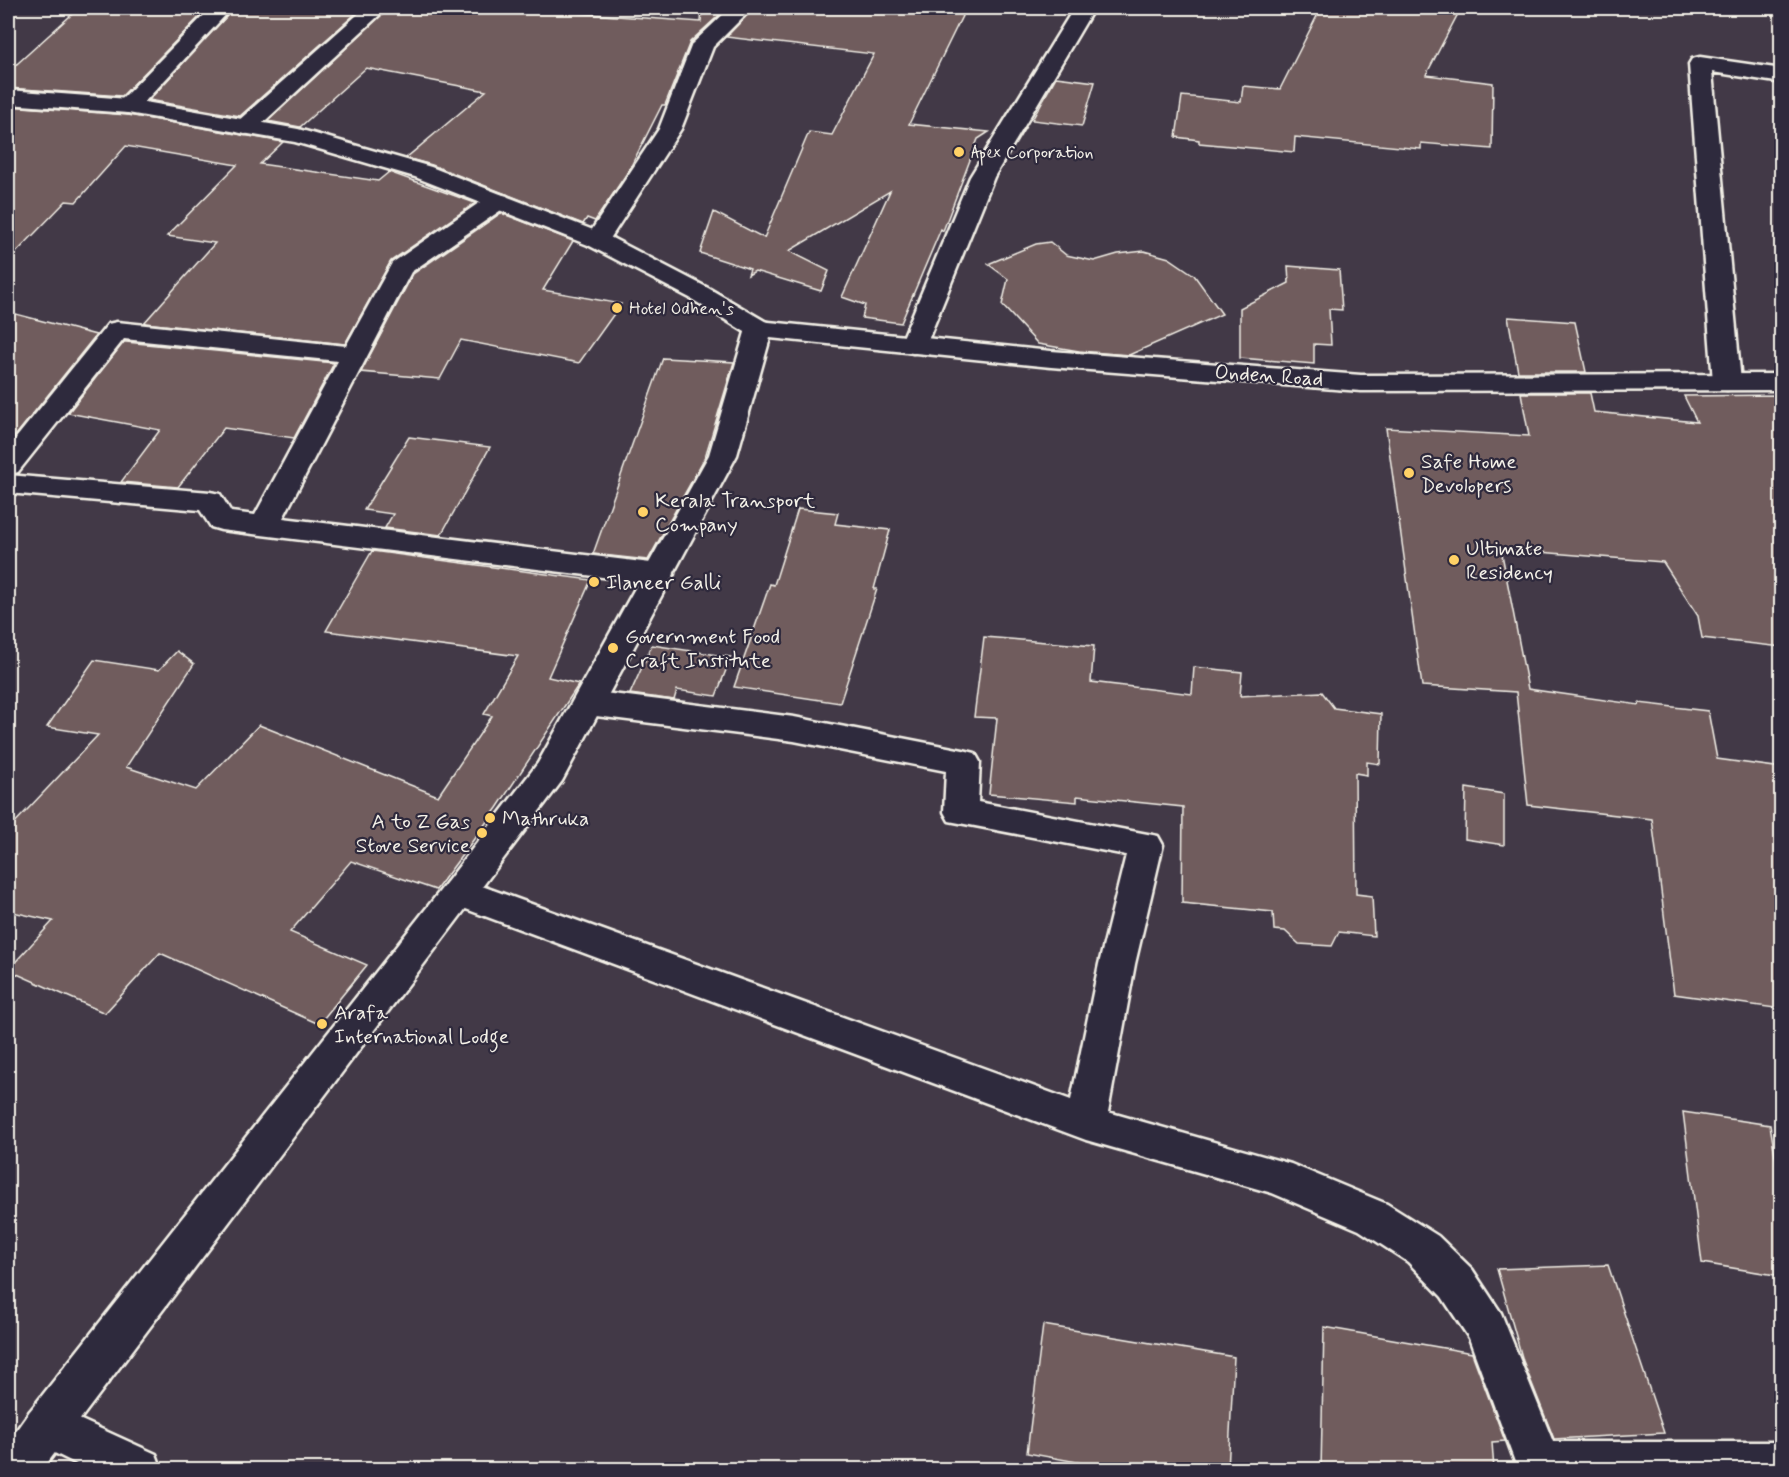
<svg xmlns="http://www.w3.org/2000/svg" width="1789" height="1477" viewBox="0 0 1789 1477" font-family="Mynerve,sans-serif">
  <style>
    .building { fill: #6f5b5d; stroke: #f4f1e8; stroke-width: 1.5 }
    .lines { fill: none; stroke-linecap: round; stroke-linejoin: round }
    .minor-casing { stroke: #f4f1e8; stroke-width: 5 }
    .tertiary-casing { stroke: #f4f1e8; stroke-width: 5 }
    .secondary-casing { stroke: #f4f1e8; stroke-width: 5 }
    .minor { fill: #2f2a3d; fill-rule: evenodd }
    .tertiary { fill: #2f2a3d; fill-rule: evenodd }
    .secondary { fill: #2f2a3d; fill-rule: evenodd }
    .poi-dot { fill: #ffd166; stroke: #2f2a3d; stroke-width: 2 }
    .labels { text-anchor: middle; stroke-width: 4.5; stroke-linejoin: round; paint-order: stroke }
    .far-poi-label { font-size: 18px; fill: #f4f1e8; stroke: #2f2a3d; text-anchor: start }
    .street-label { font-size: 21px; fill: #f4f1e8; stroke: #2f2a3d }
    .poi-label { font-size: 21px; fill: #f4f1e8; stroke: #2f2a3d; text-anchor: start }
  </style>
  <rect width="100%" height="100%" fill="#423947"/>
  <filter id="ink" filterUnits="userSpaceOnUse"><feTurbulence type="fractalNoise" baseFrequency=".0167" numOctaves="2"/><feDisplacementMap in="SourceGraphic" scale="12" xChannelSelector="R" yChannelSelector="G"/><feConvolveMatrix kernelMatrix="1 2 1 2 8 2 1 2 1" color-interpolation-filters="sRGB"/></filter>
  <g filter="url(#ink)">
    <!-- building -->
    <path class="building" d="M 79,8 L 208,8 L 122,96 L 8,88 L 8,72 Z
      M 234,8 L 362,8 L 240,116 L 149,100 Z
      M 389,8 L 549,8 L 547,11 L 701,22 L 702,8 L 727,8 L 690,42 L 665,105 L 662,105 L 629,170 L 595,221 L 587,218 L 583,224 L 432,165 L 406,158 L 486,91 L 366,68 L 300,127 L 268,121 Z
      M 754,8 L 966,8 L 909,124 L 989,132 L 978,139 L 943,231 L 941,229 L 901,323 L 862,318 L 865,305 L 842,297 L 890,191 L 789,251 L 829,271 L 821,291 L 755,271 L 748,275 L 750,269 L 700,253 L 714,212 L 764,238 L 809,132 L 832,135 L 874,54 L 726,37 Z
      M 1321,8 L 1461,8 L 1426,75 L 1493,83 L 1492,149 L 1421,143 L 1421,149 L 1295,137 L 1294,152 L 1199,143 L 1199,140 L 1176,137 L 1182,96 L 1241,102 L 1243,86 L 1280,89 Z
      M 1056,77 L 1095,82 L 1082,126 L 1032,120 Z
      M 8,106 L 128,115 L 283,142 L 260,164 L 378,181 L 389,172 L 475,203 L 391,261 L 345,344 L 144,323 L 215,243 L 167,236 L 237,165 L 126,146 L 76,202 L 66,201 L 8,261 Z
      M 501,213 L 573,241 L 543,290 L 621,304 L 579,363 L 461,340 L 440,379 L 361,372 L 413,274 Z
      M 1050,242 L 1066,255 L 1094,261 L 1118,254 L 1144,251 L 1169,258 L 1194,275 L 1222,314 L 1129,355 L 1079,351 L 1038,344 L 1002,305 L 1008,279 L 988,264 L 1036,244 Z
      M 1288,266 L 1339,270 L 1342,310 L 1329,309 L 1331,345 L 1314,344 L 1314,364 L 1240,358 L 1240,308 L 1289,283 Z
      M 8,312 L 96,335 L 8,445 Z
      M 1508,317 L 1575,322 L 1586,372 L 1518,372 Z
      M 124,342 L 126,342 L 334,363 L 294,438 L 224,428 L 178,487 L 121,482 L 160,430 L 68,413 Z
      M 663,358 L 734,362 L 705,457 L 648,560 L 593,554 Z
      M 1521,393 L 1590,393 L 1594,412 L 1697,422 L 1684,396 L 1782,395 L 1782,647 L 1702,638 L 1698,616 L 1663,562 L 1501,549 L 1528,689 L 1639,705 L 1639,703 L 1708,711 L 1717,759 L 1782,768 L 1782,1009 L 1674,994 L 1652,819 L 1528,805 L 1516,692 L 1422,686 L 1386,428 L 1529,436 Z
      M 409,437 L 490,447 L 441,535 L 385,528 L 393,514 L 364,510 Z
      M 798,509 L 838,513 L 835,524 L 890,530 L 874,589 L 877,589 L 840,703 L 734,687 L 770,584 L 774,585 Z
      M 372,551 L 591,580 L 548,677 L 579,684 L 497,808 L 436,890 L 351,861 L 290,932 L 367,965 L 319,1024 L 160,953 L 105,1013 L 8,970 L 53,921 L 8,911 L 8,830 L 98,735 L 47,727 L 94,660 L 159,670 L 177,651 L 194,664 L 126,767 L 196,790 L 259,725 L 438,796 L 492,716 L 484,714 L 518,656 L 326,631 Z
      M 984,637 L 1094,646 L 1091,682 L 1192,694 L 1194,667 L 1242,672 L 1240,696 L 1322,692 L 1334,708 L 1381,714 L 1380,764 L 1367,762 L 1367,775 L 1355,773 L 1356,894 L 1372,896 L 1374,936 L 1339,932 L 1332,946 L 1299,944 L 1285,931 L 1274,930 L 1273,912 L 1182,903 L 1183,807 L 1077,796 L 1077,802 L 989,794 L 997,718 L 974,717 Z
      M 652,645 L 731,657 L 716,696 L 677,690 L 674,700 L 630,694 Z
      M 1466,788 L 1504,794 L 1504,845 L 1465,839 Z
      M 1683,1112 L 1770,1125 L 1782,1196 L 1782,1276 L 1702,1263 Z
      M 1608,1265 L 1664,1433 L 1554,1439 L 1523,1361 L 1497,1269 Z
      M 1043,1325 L 1234,1357 L 1228,1470 L 1121,1470 L 1027,1453 Z
      M 1324,1327 L 1472,1353 L 1505,1441 L 1492,1442 L 1494,1470 L 1321,1470 Z"/>
    <g class="lines">
      <!-- minor casing -->
      <g class="minor-casing">
        <path id="minor" d="M 211,8 L 232,8 L 136,111 L 128,113 L 120,111 L 117,106 L 120,101 Z
          M 365,8 L 387,8 L 253,132 L 245,134 L 237,132 L 234,127 L 237,122 Z
          M 730,8 L 752,8 L 713,47 L 681,129 L 606,245 L 597,247 L 588,245 L 585,240 L 659,129 L 692,44 Z
          M 1074,8 L 1094,8 L 994,177 L 926,345 L 922,351 L 913,353 L 904,351 L 900,345 L 970,177 Z
          M 1700,57 L 1782,69 L 1782,83 L 1712,72 L 1741,382 L 1737,388 L 1727,390 L 1717,388 L 1713,382 L 1689,64 L 1692,59 Z
          M 498,194 L 507,196 L 510,201 L 507,206 L 411,272 L 283,518 L 659,564 L 670,567 L 674,574 L 670,581 L 659,584 L 221,530 L 211,527 L 200,510 L 8,493 L 8,448 L 108,324 L 117,322 L 346,346 L 392,263 L 489,196 ZM 124,339 L 338,361 L 255,515 L 231,512 L 220,494 L 210,492 L 8,475 L 18,472 Z
          M 588,691 L 794,717 L 963,750 L 975,753 L 980,762 L 978,802 L 1158,836 L 1163,845 L 1135,964 L 1108,1112 L 1291,1164 L 1387,1204 L 1438,1236 L 1472,1269 L 1501,1313 L 1553,1442 L 1782,1442 L 1782,1470 L 1518,1470 L 1469,1338 L 1442,1297 L 1408,1262 L 1359,1230 L 1272,1193 L 1086,1140 L 447,902 L 442,892 L 447,882 L 460,878 L 1071,1100 L 1099,964 L 1126,855 L 949,821 L 944,812 L 946,771 L 794,741 L 588,715 L 577,711 L 572,703 L 577,695 Z
          M 46,1404 L 156,1454 L 162,1470 L 89,1470 L 30,1441 L 24,1426 L 30,1411 Z"/>
      </g>
      <!-- tertiary casing -->
      <g class="tertiary-casing">
        <path id="tertiary" d="M 759,321 L 1051,351 L 1361,375 L 1782,374 L 1782,390 L 1361,391 L 1051,367 L 770,338 L 737,455 L 562,781 L 42,1470 L 8,1470 L 8,1442 L 30,1411 L 447,882 L 538,763 L 709,455 L 746,329 L 750,323 Z"/>
      </g>
      <!-- secondary casing -->
      <g class="secondary-casing">
        <path id="secondary" d="M 8,90 L 128,99 L 298,129 L 431,167 L 606,235 L 708,288 L 768,323 L 772,329 L 768,335 L 759,337 L 750,335 L 690,298 L 588,245 L 415,177 L 295,142 L 128,113 L 8,104 Z"/>
      </g>
      <!-- minor -->
      <use href="#minor" class="minor"/>
      <!-- tertiary -->
      <use href="#tertiary" class="tertiary"/>
      <!-- secondary -->
      <use href="#secondary" class="secondary"/>
    </g>
  </g>
  <!-- markers -->
  <g class="poi-dot">
    <circle cx="959" cy="152" r="6"/>
    <circle cx="617" cy="308" r="6"/>
    <circle cx="1409" cy="473" r="6"/>
    <circle cx="643" cy="512" r="6"/>
    <circle cx="1454" cy="560" r="6"/>
    <circle cx="594" cy="582" r="6"/>
    <circle cx="613" cy="648" r="6"/>
    <circle cx="490" cy="818" r="6"/>
    <circle cx="482" cy="833" r="6"/>
    <circle cx="322" cy="1024" r="6"/>
  </g>
  <g class="labels">
    <!-- far-poi labels -->
    <g class="far-poi-label">
      <text x="971" y="158">Apex Corporation</text>
      <text x="629" y="314">Hotel Odhen's</text>
    </g>
    <!-- street labels -->
    <g class="street-label">
      <text transform="translate(1269 375) rotate(4)" y="7">Onden Road</text>
    </g>
    <!-- poi labels -->
    <g class="poi-label">
      <text x="1421" y="468">Safe Home<tspan x="1421" dy="24">Devolopers</tspan></text>
      <text x="655" y="507">Kerala Transport<tspan x="655" dy="24">Company</tspan></text>
      <text x="1466" y="555">Ultimate<tspan x="1466" dy="24">Residency</tspan></text>
      <text x="606" y="589">Ilaneer Galli</text>
      <text x="625" y="643">Government Food<tspan x="625" dy="24">Craft Institute</tspan></text>
      <text x="502" y="825">Mathruka</text>
      <text x="470" y="828" text-anchor="end">A to Z Gas<tspan x="470" dy="24">Stove Service</tspan></text>
      <text x="334" y="1019">Arafa<tspan x="334" dy="24">International Lodge</tspan></text>
    </g>
  </g>
  <!-- margin -->
  <rect width="1789" height="1477" fill="none" stroke="#2f2a3d" stroke-width="30"/>
  <rect x="15" y="15" width="1759" height="1447" fill="none" stroke="#f4f1e8" stroke-width="2" filter="url(#ink)"/>
</svg>
